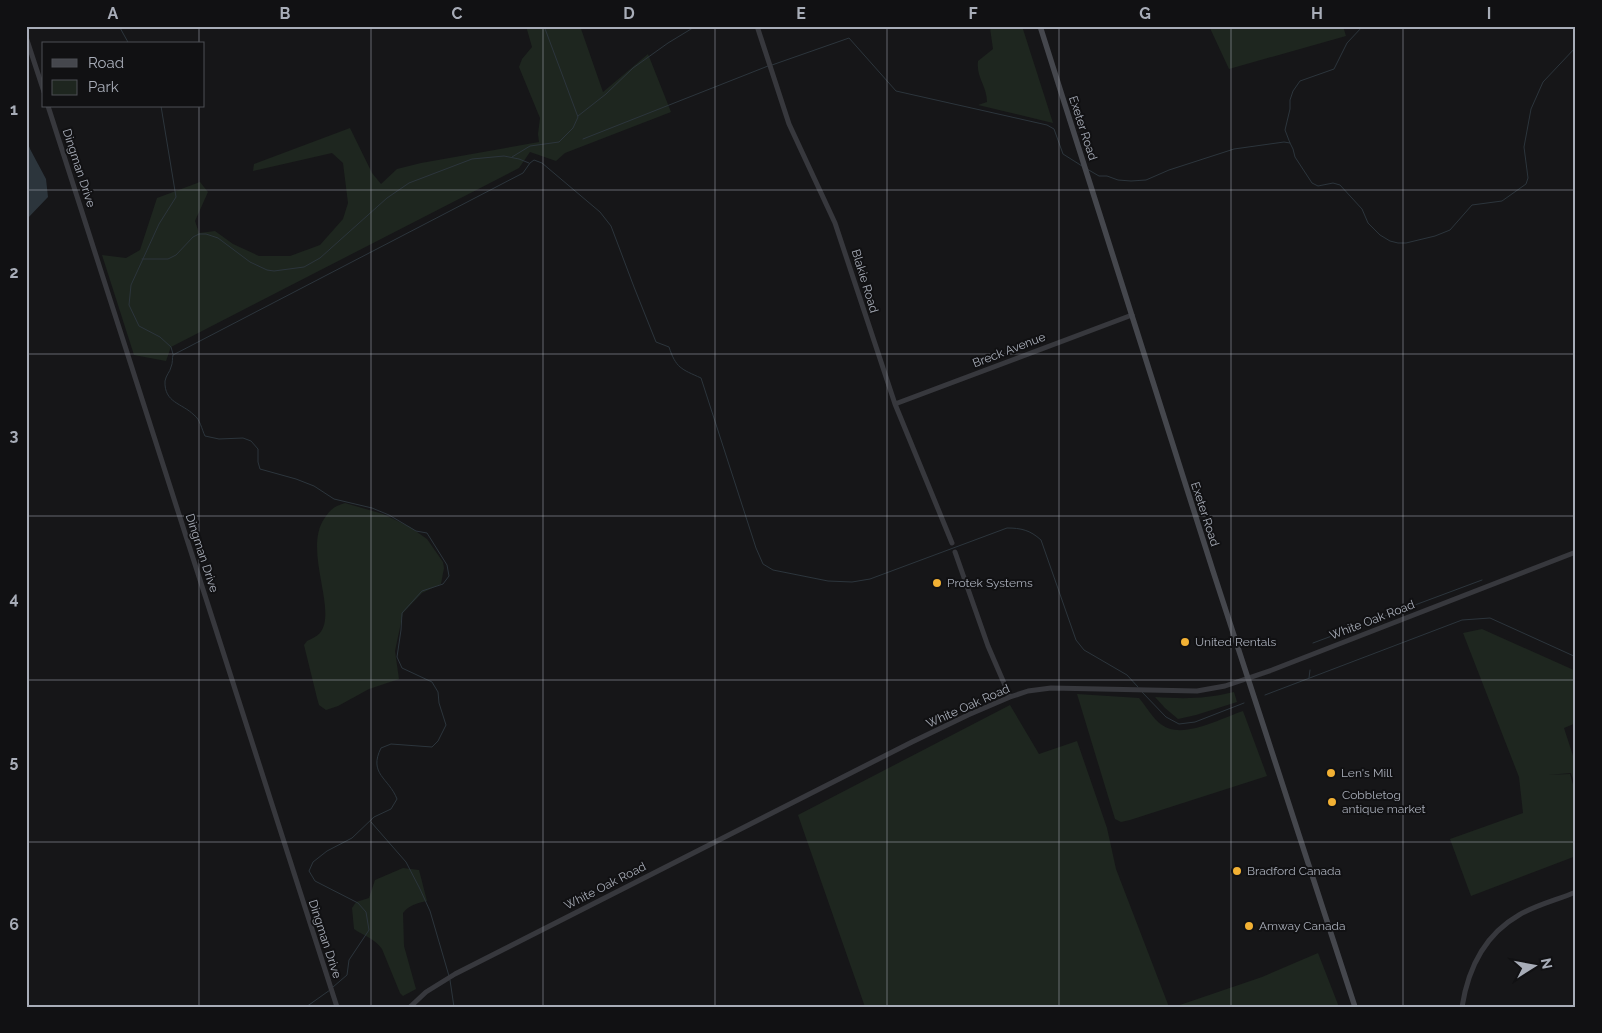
<svg xmlns="http://www.w3.org/2000/svg" width="1602" height="1033" viewBox="0 0 1602 1033" font-family="Raleway,sans-serif">
  <style>
    .green { fill: #1e261f }
    .water { fill: #2c353c }
    .lines { fill: none; stroke-linecap: round; stroke-linejoin: round }
    .stream { stroke: #2c353c; stroke-width: 1 }
    .tertiary { stroke: #37383d; stroke-width: 5 }
    .secondary { stroke: #45474d; stroke-width: 5.5 }
    .grid { fill: none; stroke: #a8adb8; stroke-width: 1; stroke-opacity: 0.55 }
    .poi-dot { fill: #f2b134; stroke: #111113; stroke-width: 2 }
    .labels { text-anchor: middle; stroke-width: 4; stroke-linejoin: round; paint-order: stroke }
    .street-label { font-size: 12px; fill: #a8adb8; stroke: #111113 }
    .poi-label { font-size: 12px; fill: #a8adb8; stroke: #111113; text-anchor: start }
    .neatline { fill: none; stroke: #a8adb8; stroke-width: 2 }
    .grid-label { font-size: 16px; text-anchor: middle; font-weight: bold; fill: #a8adb8 }
  </style>
  <rect width="100%" height="100%" fill="#161618"/>
  <!-- green -->
  <path class="green" d="M 526,26 L 580,26 L 603,92 L 648,54 L 671,112 L 565,153 L 556,161 L 530,152 L 519,168 L 171,347 L 166,361 L 134,355 L 102,255 L 126,258 L 140,250 L 157,198 L 200,182 L 208,192 L 195,221 L 199,233 L 215,231 L 233,244 L 259,256 L 290,256 L 320,245 L 343,219 L 348,203 L 343,163 L 332,153 L 253,171 L 254,164 L 350,128 L 372,173 L 381,184 L 397,169 L 421,163 L 539,142 L 538,134 L 540,118 L 519,67 L 522,59 L 532,47 Z
    M 992,26 L 1022,26 L 1053,123 L 978,105 L 987,102 C 987,86 976,78 978,61 L 993,49 L 990,28 Z
    M 1209,26 L 1343,26 L 1346,36 L 1229,69 Z
    M 345,503 L 383,514 L 410,527 L 427,539 L 443,562 L 444,568 L 441,584 L 422,593 L 403,613 L 395,651 L 399,679 L 369,689 L 338,706 L 326,710 L 319,705 L 317,698 L 304,645 L 307,641 C 311,639 316,637 320,633 C 338,611 303,551 324,519 C 330,510 334,506 345,503 Z
    M 1482,629 L 1576,671 L 1576,723 L 1564,728 L 1576,765 L 1576,789 L 1571,773 L 1548,775 L 1570,774 L 1576,795 L 1576,856 L 1471,896 L 1450,839 L 1523,813 L 1519,777 L 1463,633 Z
    M 1234,692 L 1237,702 L 1196,715 L 1178,719 L 1165,708 L 1155,697 C 1185,699 1204,699 1234,692 Z
    M 1077,694 L 1139,698 C 1146,706 1153,719 1162,725 C 1182,740 1222,718 1243,711 L 1267,776 L 1130,820 L 1121,822 L 1115,819 Z
    M 1010,705 L 1039,754 L 1077,741 L 1107,828 L 1116,869 L 1169,1007 L 865,1007 L 798,815 Z
    M 403,868 L 419,870 L 427,901 C 418,903 409,905 403,913 L 404,946 L 416,989 L 403,996 L 400,993 L 382,949 C 374,938 364,936 354,929 L 352,908 L 356,902 L 369,898 L 375,880 Z
    M 1318,953 L 1339,1007 L 1174,1007 L 1262,977 Z"/>
  <!-- water -->
  <path class="water" d="M 26,138 L 30,149 L 46,179 L 48,197 L 26,220 Z"/>
  <g class="lines">
    <!-- stream -->
    <path class="stream" d="M 119,26 L 129,44
      M 1363,26 L 1347,43 L 1334,69 L 1300,81 L 1293,91 L 1290,100 L 1290,109 L 1285,130 L 1290,143 L 1293,149 L 1295,157 L 1312,183 L 1318,186 L 1333,183 L 1340,185 L 1362,209 L 1368,223 L 1380,235 L 1390,241 L 1398,243 L 1406,243 L 1435,236 L 1450,230 L 1472,205 L 1502,201 L 1526,184 L 1528,178 L 1524,147 L 1531,109 L 1543,82 L 1576,47
      M 772,65 L 849,38 L 896,91 L 1047,125 L 1054,129 L 1063,154 L 1082,166
      M 161,106 L 176,197 L 159,224 L 131,285 L 129,305 L 139,326 L 160,337 L 171,347 L 173,354
      M 578,116 L 606,94 L 633,68 L 668,43 L 696,26
      M 583,139 L 768,66
      M 512,157 L 530,146 L 559,142 L 573,128 L 578,117 L 544,26
      M 1087,169 L 1099,176 L 1107,176 L 1118,180 L 1131,181 L 1146,180 L 1169,170 L 1234,149 L 1284,142 L 1290,143
      M 142,259 L 168,259 L 176,255 L 193,237 L 199,234 L 206,234 L 218,238 L 250,262 L 267,270 L 274,271 L 304,267 L 320,258 L 387,198 L 409,183 L 472,159 L 504,156 L 519,159 L 529,163
      M 1313,643 L 1482,580
      M 1309,678 L 1310,670
      M 1142,692 L 1166,717 L 1179,724 L 1195,722 L 1244,703
      M 1265,695 L 1462,620 L 1490,618 L 1576,657
      M 371,822 L 406,862 L 420,889 L 430,911 L 449,976
      M 450,980 L 454,1007
      M 333,987 L 347,975 L 349,960 L 369,930 L 366,912 L 358,903 L 315,881 L 309,871 L 313,862 L 327,851 L 352,838 L 374,817 L 391,809 L 397,799 C 389,778 368,774 381,748 L 391,744 L 432,747 L 438,741 L 446,725 L 439,703 L 438,692 L 432,682 L 402,668 L 397,657 L 401,630 L 402,613 L 422,591 L 443,584 L 449,576 L 447,565 L 427,533 L 416,531 L 389,515 L 372,508 L 334,499 L 314,486 L 296,479 L 260,469 L 258,462 L 258,449 L 251,441 L 243,438 L 219,439 L 205,436 C 202,430 200,419 194,415 C 182,403 164,403 165,381 C 166,375 170,372 171,367 C 173,363 172,358 173,355 L 523,173 L 530,163 L 534,160 L 542,163 L 600,212 L 611,226 L 634,287 L 656,342 L 669,347 C 676,368 681,369 701,378 L 756,548 L 763,564 L 773,570 L 828,581 L 852,582 L 870,579 L 1007,528 C 1021,528 1030,530 1041,540 L 1076,640 L 1084,650 L 1127,675 L 1138,687
      M 306,1007 L 330,990"/>
    <!-- tertiary -->
    <path class="tertiary" d="M 757,26 L 789,124 L 835,223 L 895,404 L 952,543
      M 26,37 L 44,92
      M 48,106 L 337,1007
      M 895,404 L 1132,315
      M 955,552 L 988,646 L 1010,697
      M 410,1007 L 426,992 L 455,974 L 912,742 L 968,715 L 1010,697 L 1028,691 L 1051,688 L 1197,691 L 1225,686 L 1272,670 L 1576,552
      M 1462,1007 C 1468,969 1484,935 1519,915 C 1536,905 1557,900 1576,892"/>
    <!-- secondary -->
    <path class="secondary" d="M 1040,26 L 1213,571 L 1355,1007"/>
  </g>
  <!-- grid -->
  <path class="grid" d="M 199,26 L 199,44M 371,26 L 371,1007M 543,26 L 543,1007M 715,26 L 715,1007M 887,26 L 887,1007M 1059,26 L 1059,1007M 1231,26 L 1231,1007M 1403,26 L 1403,1007M 199,106 L 199,1007M 26,190 L 1576,190M 26,354 L 1576,354M 26,516 L 1576,516M 26,680 L 1576,680M 26,842 L 1576,842"/>
  <!-- markers -->
  <g class="poi-dot">
    <circle cx="937" cy="583" r="5"/>
    <circle cx="1185" cy="642" r="5"/>
    <circle cx="1331" cy="773" r="5"/>
    <circle cx="1332" cy="802" r="5"/>
    <circle cx="1237" cy="871" r="5"/>
    <circle cx="1249" cy="926" r="5"/>
  </g>
  <g class="labels">
    <!-- street labels -->
    <g class="street-label">
      <text transform="translate(1083 128) rotate(72)" y="4">Exeter Road</text>
      <text transform="translate(79 168) rotate(72)" y="4">Dingman Drive</text>
      <text transform="translate(865 281) rotate(73)" y="4">Blakie Road</text>
      <text transform="translate(1009 350) rotate(-21)" y="4">Breck Avenue</text>
      <text transform="translate(1205 514) rotate(72)" y="4">Exeter Road</text>
      <text transform="translate(202 553) rotate(72)" y="4">Dingman Drive</text>
      <text transform="translate(1372 620) rotate(-21)" y="4">White Oak Road</text>
      <text transform="translate(968 706) rotate(-24)" y="4">White Oak Road</text>
      <text transform="translate(605 886) rotate(-27)" y="4">White Oak Road</text>
      <text transform="translate(325 939) rotate(72)" y="4">Dingman Drive</text>
    </g>
    <!-- poi labels -->
    <g class="poi-label">
      <text x="947" y="587">Protek Systems</text>
      <text x="1195" y="646">United Rentals</text>
      <text x="1341" y="777">Len's Mill</text>
      <text x="1342" y="799">Cobbletog<tspan x="1342" dy="14">antique market</tspan></text>
      <text x="1247" y="875">Bradford Canada</text>
      <text x="1259" y="930">Amway Canada</text>
    </g>
  </g>
  <!-- border -->
  <rect width="1602" height="1033" fill="none" stroke="#111113" stroke-width="55"/>
  <!-- legend -->
  <rect x="42" y="42" width="162" height="65" fill="#111113" stroke="#4d4f55"/>
  <rect x="52" y="59" width="25" height="8" fill="#45474d" stroke="#4d4f55"/>
  <text x="88" y="68" font-size="15" fill="#a8adb8">Road</text>
  <rect x="52" y="80" width="25" height="15" fill="#1e261f" stroke="#4d4f55"/>
  <text x="88" y="92" font-size="15" fill="#a8adb8">Park</text>
  <!-- north arrow -->
  <g transform="translate(1534 966) rotate(79)" stroke="#111113" stroke-width="4" paint-order="stroke">
  <path d="M0-4L9 19L0 12L-9 19Z" fill="#a8adb8"/>
  <text y="-8" font-size="14" font-weight="bold" text-anchor="middle" fill="#a8adb8">N</text>
  </g>
  <rect x="28" y="28" width="1546" height="978" class="neatline"/>
  <g class="grid-label">
    <text x="113" y="19">A</text>
    <text x="285" y="19">B</text>
    <text x="457" y="19">C</text>
    <text x="629" y="19">D</text>
    <text x="801" y="19">E</text>
    <text x="973" y="19">F</text>
    <text x="1145" y="19">G</text>
    <text x="1317" y="19">H</text>
    <text x="1489" y="19">I</text>
    <text x="14" y="115">1</text>
    <text x="14" y="278">2</text>
    <text x="14" y="441">3</text>
    <text x="14" y="604">4</text>
    <text x="14" y="767">5</text>
    <text x="14" y="930">6</text>
  </g>
</svg>
